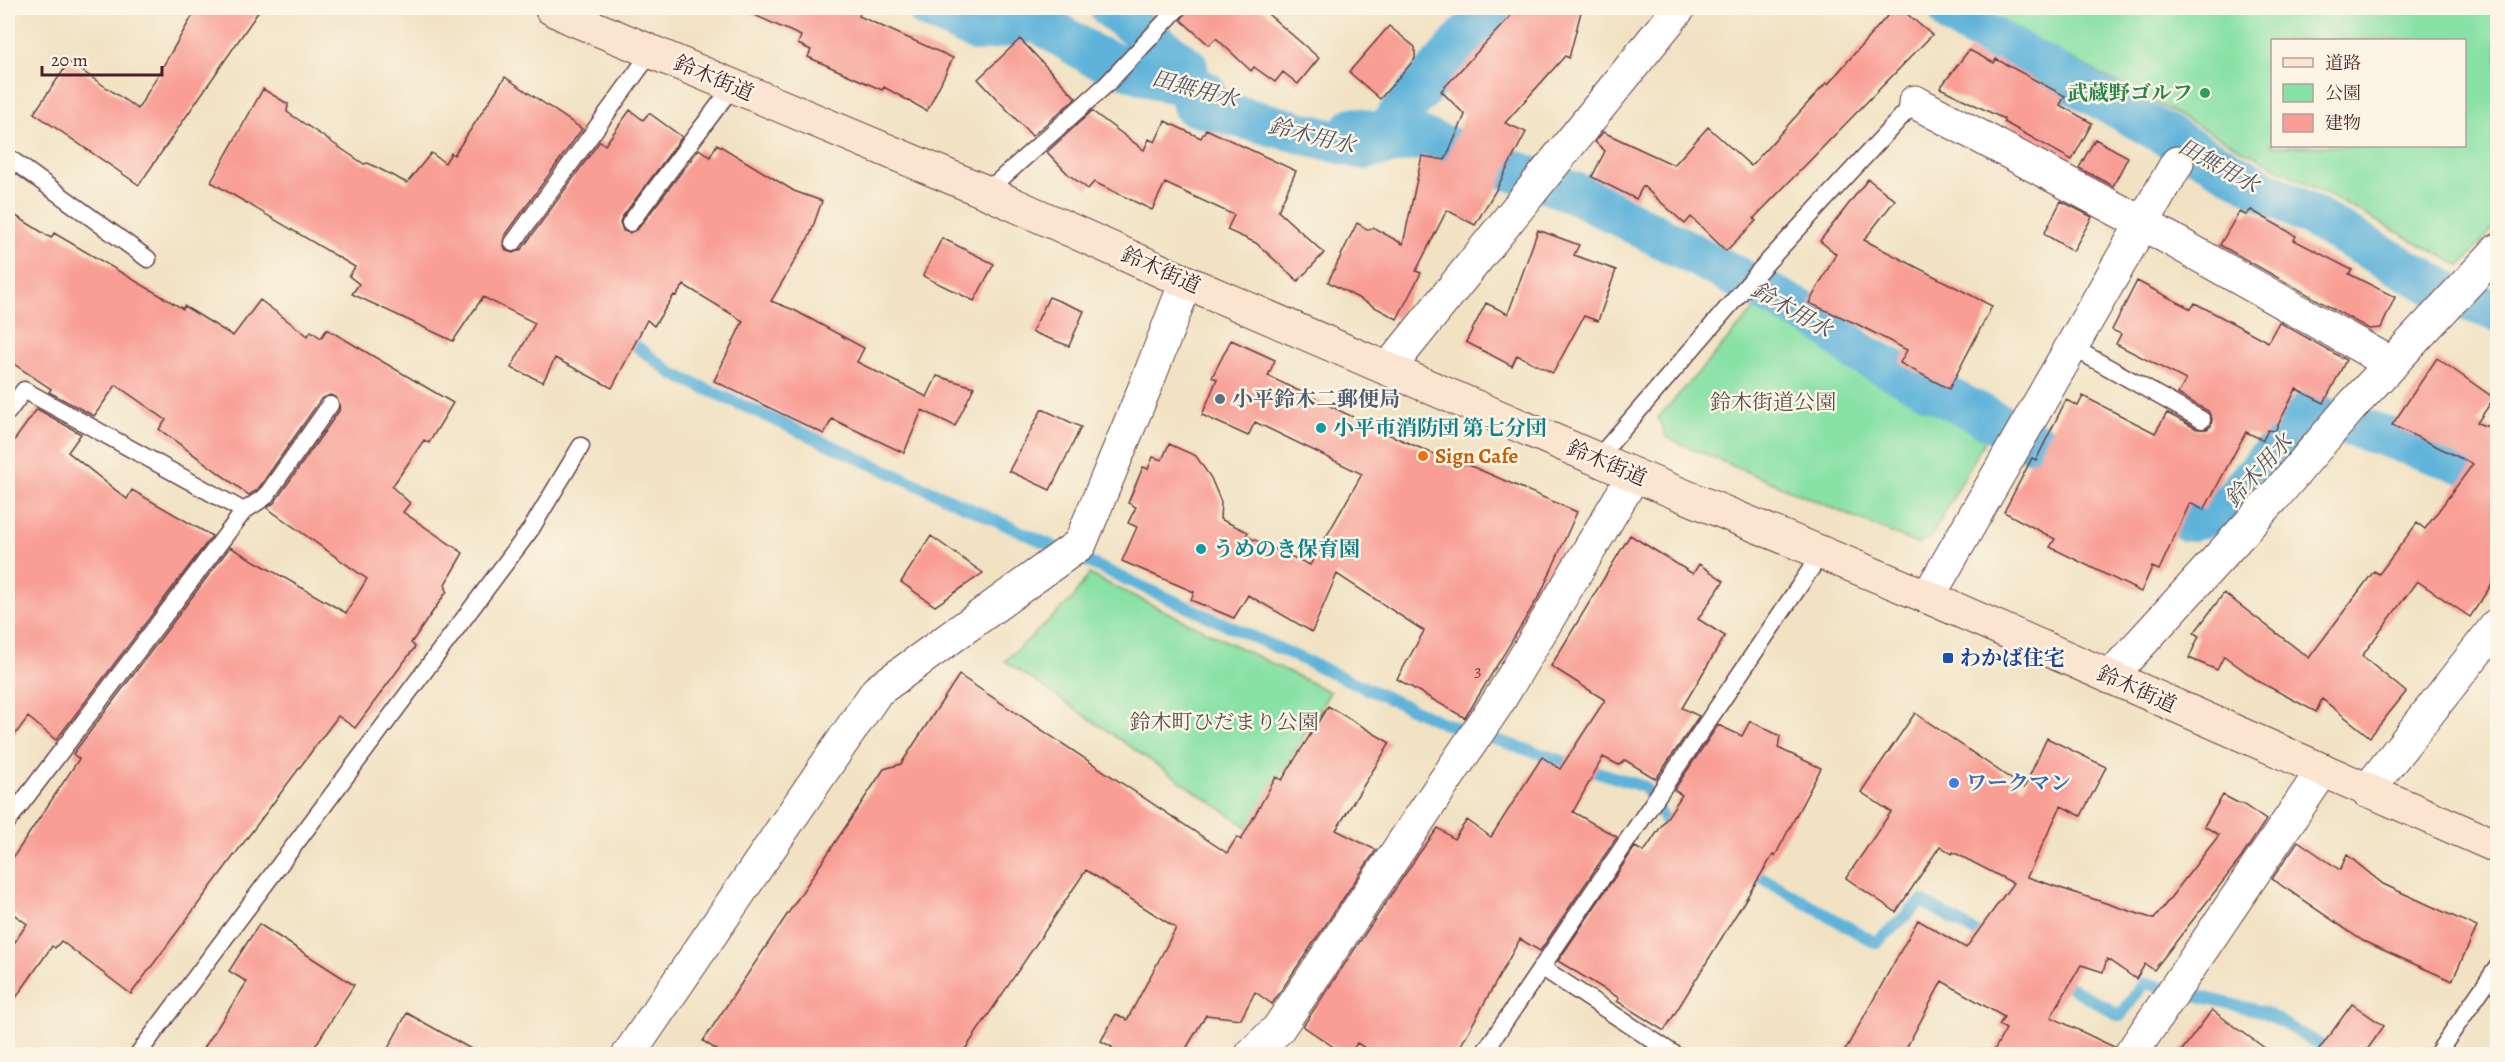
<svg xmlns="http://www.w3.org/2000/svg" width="2505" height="1062" viewBox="0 0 2505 1062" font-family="Alegreya,'Noto Serif JP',serif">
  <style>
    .green { fill: #88e1a5; stroke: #698068; stroke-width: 1.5; fill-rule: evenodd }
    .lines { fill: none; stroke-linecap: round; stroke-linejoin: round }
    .stream { stroke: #5eb3da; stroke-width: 12 }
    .canal { stroke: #5eb3da; stroke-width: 42 }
    .building { fill: #f89e94 }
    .lane-casing { stroke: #633c42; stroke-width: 19 }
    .street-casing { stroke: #633c42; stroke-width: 35 }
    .secondary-casing { stroke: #633c42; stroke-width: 35 }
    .lane { stroke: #fff; stroke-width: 16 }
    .street { stroke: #fff; stroke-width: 33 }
    .secondary { stroke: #fce5d0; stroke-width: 33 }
    .leisure-dot { fill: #2e9e5b; stroke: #fcf5e5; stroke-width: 2 }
    .service-dot { fill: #5c6f8a; stroke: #fcf5e5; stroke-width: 2 }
    .culture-dot { fill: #0f9aa8; stroke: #fcf5e5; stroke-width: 2 }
    .food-dot { fill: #e8710a; stroke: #fcf5e5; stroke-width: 2 }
    .transit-dot { fill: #1a4fb4; stroke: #fcf5e5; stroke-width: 2 }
    .shop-dot { fill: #3f7fe0; stroke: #fcf5e5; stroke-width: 2 }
    .labels { text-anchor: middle; stroke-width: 5; stroke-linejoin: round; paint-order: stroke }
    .number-label { font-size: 18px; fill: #763f45 }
    .street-label { font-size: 21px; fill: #4a1f2b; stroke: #fcf5e5 }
    .leisure-label { font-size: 21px; font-weight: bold; fill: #27864d; stroke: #fcf5e5; text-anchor: end }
    .service-label { font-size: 21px; font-weight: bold; fill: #4e5e75; stroke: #fcf5e5; text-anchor: start }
    .park-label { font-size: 21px; fill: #5a504a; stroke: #fcf5e5 }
    .culture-label { font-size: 21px; font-weight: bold; fill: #0d838f; stroke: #fcf5e5; text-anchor: start }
    .food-label { font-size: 21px; font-weight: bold; fill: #c56008; stroke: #fcf5e5; text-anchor: start }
    .transit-label { font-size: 21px; font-weight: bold; fill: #164399; stroke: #fcf5e5; text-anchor: start }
    .shop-label { font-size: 21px; font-weight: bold; fill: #366cbe; stroke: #fcf5e5; text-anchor: start }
    .water-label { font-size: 22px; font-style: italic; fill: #515368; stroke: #fcf5e5 }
  </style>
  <rect width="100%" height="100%" fill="#fcf5e5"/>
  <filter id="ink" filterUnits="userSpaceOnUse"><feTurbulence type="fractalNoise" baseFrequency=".0167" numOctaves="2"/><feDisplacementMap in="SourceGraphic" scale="12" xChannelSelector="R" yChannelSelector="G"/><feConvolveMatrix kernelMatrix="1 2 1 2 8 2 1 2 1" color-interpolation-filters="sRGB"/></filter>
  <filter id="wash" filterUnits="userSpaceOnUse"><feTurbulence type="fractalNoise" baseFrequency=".008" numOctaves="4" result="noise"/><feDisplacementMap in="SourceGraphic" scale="24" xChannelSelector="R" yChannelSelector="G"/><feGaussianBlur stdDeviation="1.35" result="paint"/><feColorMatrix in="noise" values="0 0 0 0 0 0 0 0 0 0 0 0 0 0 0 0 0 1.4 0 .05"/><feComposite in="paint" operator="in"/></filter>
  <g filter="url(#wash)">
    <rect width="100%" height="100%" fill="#f1e2c3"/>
    <!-- green -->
    <path class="green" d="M 1977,8 L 2497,8 L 2497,224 L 2461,266 ZM 2272,40 L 2464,40 L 2464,146 L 2272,146 Z
      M 1755,309 L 1989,433 L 1931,537 L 1917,544 L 1667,438 L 1658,418 Z
      M 1089,574 L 1330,692 L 1249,828 L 1005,661 L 1073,598 Z"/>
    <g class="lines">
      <!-- stream -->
      <path class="stream" d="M 622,335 L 673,374 L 1443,723 L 1645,787 L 1666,822 L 1678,829
        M 1745,868 L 1876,943 L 1922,901 L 1991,941
        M 2055,978 L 2120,1016 L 2144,983 L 2264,1012 L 2336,1054"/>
      <!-- canal -->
      <path class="canal" d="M 928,8 L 977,31 L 1037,21 L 1094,56 L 1161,80 L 1205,91
        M 1111,8 L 1187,67 L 1193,105 L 1365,149 L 1422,138 L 1578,194 L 1823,322 L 1858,352 L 2189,521 L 2225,509 L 2308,413 L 2378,434 L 2498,475
        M 1948,8 L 1955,17 L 2452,295 L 2498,311
        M 1353,128 L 1382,135 L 1491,8"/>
    </g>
    <g id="blocks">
      <!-- building -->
      <path class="building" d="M 197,8 L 261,8 L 139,185 L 34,113 L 69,62 L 138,109 Z
        M 739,8 L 862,8 L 859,16 L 953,58 L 927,111 L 884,87 L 882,90 L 808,57 L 811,50 L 798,44 L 801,36 Z
        M 1188,8 L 1261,8 L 1319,58 L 1298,84 L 1283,72 L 1275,82 L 1254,67 L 1251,71 L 1216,38 L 1209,45 L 1181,20 Z
        M 1518,8 L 1582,8 L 1569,58 L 1565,56 L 1505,123 L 1526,132 L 1496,190 L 1475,225 L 1447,210 L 1416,271 L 1421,273 L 1397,319 L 1328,282 L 1357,223 L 1367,229 L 1374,228 L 1403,244 L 1422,156 L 1445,160 L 1465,115 L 1441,91 Z
        M 1894,8 L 1900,8 L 1932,35 L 1754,218 L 1756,221 L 1726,251 L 1691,217 L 1685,224 L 1643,186 L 1636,199 L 1592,177 L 1605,151 L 1595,142 L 1603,132 L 1674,165 L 1708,127 L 1751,166 L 1826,83 L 1828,84 Z
        M 1389,26 L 1415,47 L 1415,59 L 1380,99 L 1349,72 Z
        M 1020,39 L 1076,98 L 1032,136 L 978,79 Z
        M 1969,50 L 1994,63 L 1996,59 L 2065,96 L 2060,105 L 2092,123 L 2072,160 L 2004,122 L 2004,119 L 1940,88 Z
        M 505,77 L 582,129 L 504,237 L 503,243 L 506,251 L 513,253 L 522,249 L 600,141 L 605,145 L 630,110 L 643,120 L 649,113 L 682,137 L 622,217 L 620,222 L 623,231 L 629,233 L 638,229 L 699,149 L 710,157 L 717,144 L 794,191 L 822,201 L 810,235 L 771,301 L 794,310 L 864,348 L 857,362 L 927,397 L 937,376 L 974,387 L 955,426 L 922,410 L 904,453 L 832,419 L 824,434 L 714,381 L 743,321 L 684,285 L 676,296 L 674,295 L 654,326 L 647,320 L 612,388 L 555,358 L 543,382 L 511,368 L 535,323 L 483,297 L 453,341 L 352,294 L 359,284 L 349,276 L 355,267 L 211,182 L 263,89 L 288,104 L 287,112 L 364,164 L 368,163 L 407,183 L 431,153 L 445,163 L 451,153 L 454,155 Z
        M 1092,111 L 1144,150 L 1149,139 L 1155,142 L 1165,121 L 1201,138 L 1206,129 L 1296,171 L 1278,211 L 1324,253 L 1298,281 L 1256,243 L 1227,230 L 1234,215 L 1165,183 L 1152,210 L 1094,182 L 1088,189 L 1068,174 L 1047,152 Z
        M 2095,139 L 2128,157 L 2113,186 L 2079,168 Z
        M 1868,179 L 1895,200 L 1864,240 L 1992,306 L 1949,389 L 1900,363 L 1907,350 L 1857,324 L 1809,303 L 1836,254 L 1820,241 Z
        M 2061,201 L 2092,217 L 2073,251 L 2044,234 Z
        M 2251,210 L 2296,236 L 2294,240 L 2352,270 L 2349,274 L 2395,297 L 2381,328 L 2369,329 L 2220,245 L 2239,212 L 2246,215 Z
        M 8,211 L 51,238 L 54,233 L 183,309 L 184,306 L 233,336 L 260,300 L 308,336 L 311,331 L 321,338 L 327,329 L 453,403 L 429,443 L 424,440 L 392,487 L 410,503 L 403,512 L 463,553 L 445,584 L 447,591 L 411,643 L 415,647 L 355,728 L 338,716 L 131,994 L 61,941 L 55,948 L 52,946 L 8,1009 L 8,952 L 27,924 L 8,910 L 8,865 L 79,759 L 73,754 L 230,547 L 346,613 L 367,579 L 267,508 L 274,503 L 339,411 L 340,405 L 336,397 L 330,395 L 321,399 L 258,489 L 249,495 L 159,429 L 166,420 L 116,385 L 94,416 L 49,392 L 51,389 L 8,360 Z
        M 1538,230 L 1579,245 L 1574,255 L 1616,270 L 1598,321 L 1584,316 L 1553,373 L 1517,355 L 1512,366 L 1466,342 L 1486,303 L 1508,314 Z
        M 942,238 L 994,264 L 974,301 L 923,276 Z
        M 2137,281 L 2191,309 L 2195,303 L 2268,342 L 2279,322 L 2346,360 L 2324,403 L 2296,389 L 2275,431 L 2268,430 L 2263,440 L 2246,432 L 2204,510 L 2190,503 L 2159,570 L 2152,567 L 2141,592 L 2050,547 L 2055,539 L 2004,512 L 2032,458 L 2036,460 L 2066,400 L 2078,406 L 2083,396 L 2155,433 L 2167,413 L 2197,429 L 2207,429 L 2211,426 L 2212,419 L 2208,411 L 2178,394 L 2186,380 L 2116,344 L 2121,334 L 2112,330 Z
        M 1049,297 L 1084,311 L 1069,346 L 1032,332 Z
        M 1231,340 L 1275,360 L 1268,376 L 1390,435 L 1462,466 L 1464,463 L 1577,512 L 1541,593 L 1465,718 L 1397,679 L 1424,631 L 1337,574 L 1312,632 L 1248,595 L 1234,618 L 1191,600 L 1194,592 L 1122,561 L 1137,527 L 1128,523 L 1136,507 L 1128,503 L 1143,467 L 1148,469 L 1153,457 L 1162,460 L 1169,444 L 1196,456 L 1211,478 L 1221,502 L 1220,519 L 1248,532 L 1246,536 L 1310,565 L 1362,474 L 1255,422 L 1248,436 L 1202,415 L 1217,379 L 1212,377 Z
        M 2437,358 L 2494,398 L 2477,423 L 2498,430 L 2498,575 L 2470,617 L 2417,581 L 2362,656 L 2406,692 L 2370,737 L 2322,699 L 2316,712 L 2260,682 L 2224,656 L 2217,670 L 2189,658 L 2199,636 L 2194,633 L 2224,593 L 2309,658 L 2374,571 L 2379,574 L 2417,523 L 2425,529 L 2473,464 L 2392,425 Z
        M 37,409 L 81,434 L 68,452 L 127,499 L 132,490 L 212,536 L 56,740 L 28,717 L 8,744 L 8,449 Z
        M 1042,409 L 1081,427 L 1050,490 L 1009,471 Z
        M 1630,535 L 1693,574 L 1699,564 L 1724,581 L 1698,619 L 1725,636 L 1682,708 L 1699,716 L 1656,779 L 1625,760 L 1619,765 L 1603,757 L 1573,812 L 1617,837 L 1540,951 L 1520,939 L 1456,1054 L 1375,1054 L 1357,1043 L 1350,1054 L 1344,1054 L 1303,1026 L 1418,855 L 1438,828 L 1454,839 L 1467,820 L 1491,837 L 1542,757 L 1560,769 L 1605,700 L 1551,666 Z
        M 931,536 L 983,573 L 935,606 L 901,582 Z
        M 959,675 L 1227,853 L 1237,837 L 1241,840 L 1276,777 L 1282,780 L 1328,706 L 1390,743 L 1336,830 L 1376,850 L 1272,1004 L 1255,992 L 1241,1019 L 1206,1015 L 1184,1052 L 1189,1054 L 1108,1054 L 1112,1047 L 1101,1041 L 1116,1014 L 1127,1020 L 1176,928 L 1086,870 L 962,1054 L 723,1054 L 703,1041 L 884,769 L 901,764 Z
        M 1915,713 L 2024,788 L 2047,738 L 2106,767 L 2081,816 L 2061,806 L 2027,877 L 2154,919 L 2219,835 L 2204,826 L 2223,795 L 2240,804 L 2241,803 L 2266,820 L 2241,858 L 2154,970 L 2145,964 L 2136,979 L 2107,959 L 2103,972 L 2081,965 L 2051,1017 L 2114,1047 L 2113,1054 L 1992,1054 L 2006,1029 L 1999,1025 L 2004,1017 L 1942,981 L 1903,1054 L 1843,1054 L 1918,920 L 1966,948 L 2013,883 L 1953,852 L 1952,854 L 1940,846 L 1896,912 L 1846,878 L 1891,812 L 1861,792 Z
        M 1750,721 L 1780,736 L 1778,748 L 1821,768 L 1775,856 L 1773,855 L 1664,1031 L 1617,1001 L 1619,998 L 1558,961 L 1635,847 L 1644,852 L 1682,795 L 1674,790 L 1718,725 L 1742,736 Z
        M 2298,841 L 2340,870 L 2347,855 L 2383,884 L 2477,927 L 2452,981 L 2363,941 L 2272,879 Z
        M 259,924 L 354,985 L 310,1054 L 200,1054 L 247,982 L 229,971 Z
        M 2352,1004 L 2384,1026 L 2364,1054 L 2316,1054 Z
        M 2212,1010 L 2273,1054 L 2179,1054 Z
        M 407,1013 L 480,1054 L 385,1054 Z"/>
    </g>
  </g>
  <g filter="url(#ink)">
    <use href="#blocks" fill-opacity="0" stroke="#633c42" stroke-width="1.5"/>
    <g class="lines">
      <!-- lane casing -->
      <g class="lane-casing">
        <path id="lane" d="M 8,157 L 148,259
          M 986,192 L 1107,84 L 1178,8
          M 630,223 L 733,86
          M 513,243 L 652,51
          M 2072,347 L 2202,420
          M 8,412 L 24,390 L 244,511 L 8,821
          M 1597,459 L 1760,270 L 1915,102
          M 244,511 L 265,497 L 330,405
          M 1541,967 L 1674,1054
          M 138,1054 L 531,529 L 581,446
          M 1483,1054 L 1821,554
          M 2437,1054 L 2498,966"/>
      </g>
      <!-- street casing -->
      <g class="street-casing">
        <path id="street" d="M 1915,102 L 2142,223 L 2392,364
          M 1388,369 L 1679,8
          M 1928,597 L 2177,163
          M 2110,677 L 2275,496 L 2351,407 L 2498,250
          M 2367,791 L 2498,624
          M 629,1054 L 877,691 L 1080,544 L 1146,385 L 1186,282
          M 1252,1054 L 1278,1029 L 1498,702 L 1634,475
          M 2131,1054 L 2323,770"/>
      </g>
      <!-- secondary casing -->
      <g class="secondary-casing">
        <path id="secondary" d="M 551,8 L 571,18 L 986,192 L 1186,282 L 1634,475 L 1928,597 L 2498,847"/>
      </g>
      <!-- lane -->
      <use href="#lane" class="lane"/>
      <!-- street -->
      <use href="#street" class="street"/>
      <!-- secondary -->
      <use href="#secondary" class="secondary"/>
    </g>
  </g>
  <!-- markers -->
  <circle class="leisure-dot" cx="2205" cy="93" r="6"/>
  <circle class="service-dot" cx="1220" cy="399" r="6"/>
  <g class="culture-dot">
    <circle cx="1321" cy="428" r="6"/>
    <circle cx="1201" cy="549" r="6"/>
  </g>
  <circle class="food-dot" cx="1423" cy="456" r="6"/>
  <rect class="transit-dot" x="1942" y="652" width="12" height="12" rx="3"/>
  <circle class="shop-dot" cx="1954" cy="783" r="6"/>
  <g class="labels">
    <!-- number labels -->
    <g class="number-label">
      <text x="1478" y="676">3</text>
    </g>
    <!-- street labels -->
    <g class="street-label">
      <text transform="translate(714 78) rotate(23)" y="7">鈴木街道</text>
      <text transform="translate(1161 270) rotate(24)" y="7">鈴木街道</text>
      <text transform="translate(1607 463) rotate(23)" y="7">鈴木街道</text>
      <text transform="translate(2137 689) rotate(24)" y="7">鈴木街道</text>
    </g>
    <!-- leisure labels -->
    <g class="leisure-label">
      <text x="2193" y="100">武蔵野ゴルフ</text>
    </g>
    <!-- service labels -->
    <g class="service-label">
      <text x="1232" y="406">小平鈴木二郵便局</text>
    </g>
    <!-- park labels -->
    <g class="park-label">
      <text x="1773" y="409">鈴木街道公園</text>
      <text x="1224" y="729">鈴木町ひだまり公園</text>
    </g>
    <!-- culture labels -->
    <g class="culture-label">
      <text x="1333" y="435">小平市消防団 第七分団</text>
      <text x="1213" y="556">うめのき保育園</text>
    </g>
    <!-- food labels -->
    <g class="food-label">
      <text x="1435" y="463">Sign Cafe</text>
    </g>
    <!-- transit labels -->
    <g class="transit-label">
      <text x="1960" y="665">わかば住宅</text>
    </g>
    <!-- shop labels -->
    <g class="shop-label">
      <text x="1966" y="790">ワークマン</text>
    </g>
    <!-- water labels -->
    <g class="water-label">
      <text transform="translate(1195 88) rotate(15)" y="8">田無用水</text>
      <text transform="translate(1312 135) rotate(14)" y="8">鈴木用水</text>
      <text transform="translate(2219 165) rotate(29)" y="8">田無用水</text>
      <text transform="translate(1792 309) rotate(30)" y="8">鈴木用水</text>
      <text transform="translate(2258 470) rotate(-48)" y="8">鈴木用水</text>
    </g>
  </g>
  <!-- margin -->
  <rect width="2505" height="1062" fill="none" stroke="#fcf5e5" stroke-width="30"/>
  <!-- legend -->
  <rect x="2271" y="39" width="195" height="108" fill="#fcf5e5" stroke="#b59f9b" stroke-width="1.5"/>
  <rect x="2283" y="58" width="30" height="9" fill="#fce5d0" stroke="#b59f9b" stroke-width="1.5"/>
  <text x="2325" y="69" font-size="18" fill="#4a1f2b">道路</text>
  <rect x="2283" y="84" width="30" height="18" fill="#88e1a5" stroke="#b59f9b" stroke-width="1.5"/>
  <text x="2325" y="99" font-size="18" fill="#4a1f2b">公園</text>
  <rect x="2283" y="114" width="30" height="18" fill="#f89e94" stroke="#b59f9b" stroke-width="1.5"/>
  <text x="2325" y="129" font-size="18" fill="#4a1f2b">建物</text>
  <!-- scale -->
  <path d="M42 66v9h120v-9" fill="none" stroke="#4a1f2b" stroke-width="3"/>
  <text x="51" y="66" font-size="18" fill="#4a1f2b" stroke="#fcf5e5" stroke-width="4.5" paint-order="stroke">20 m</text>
</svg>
